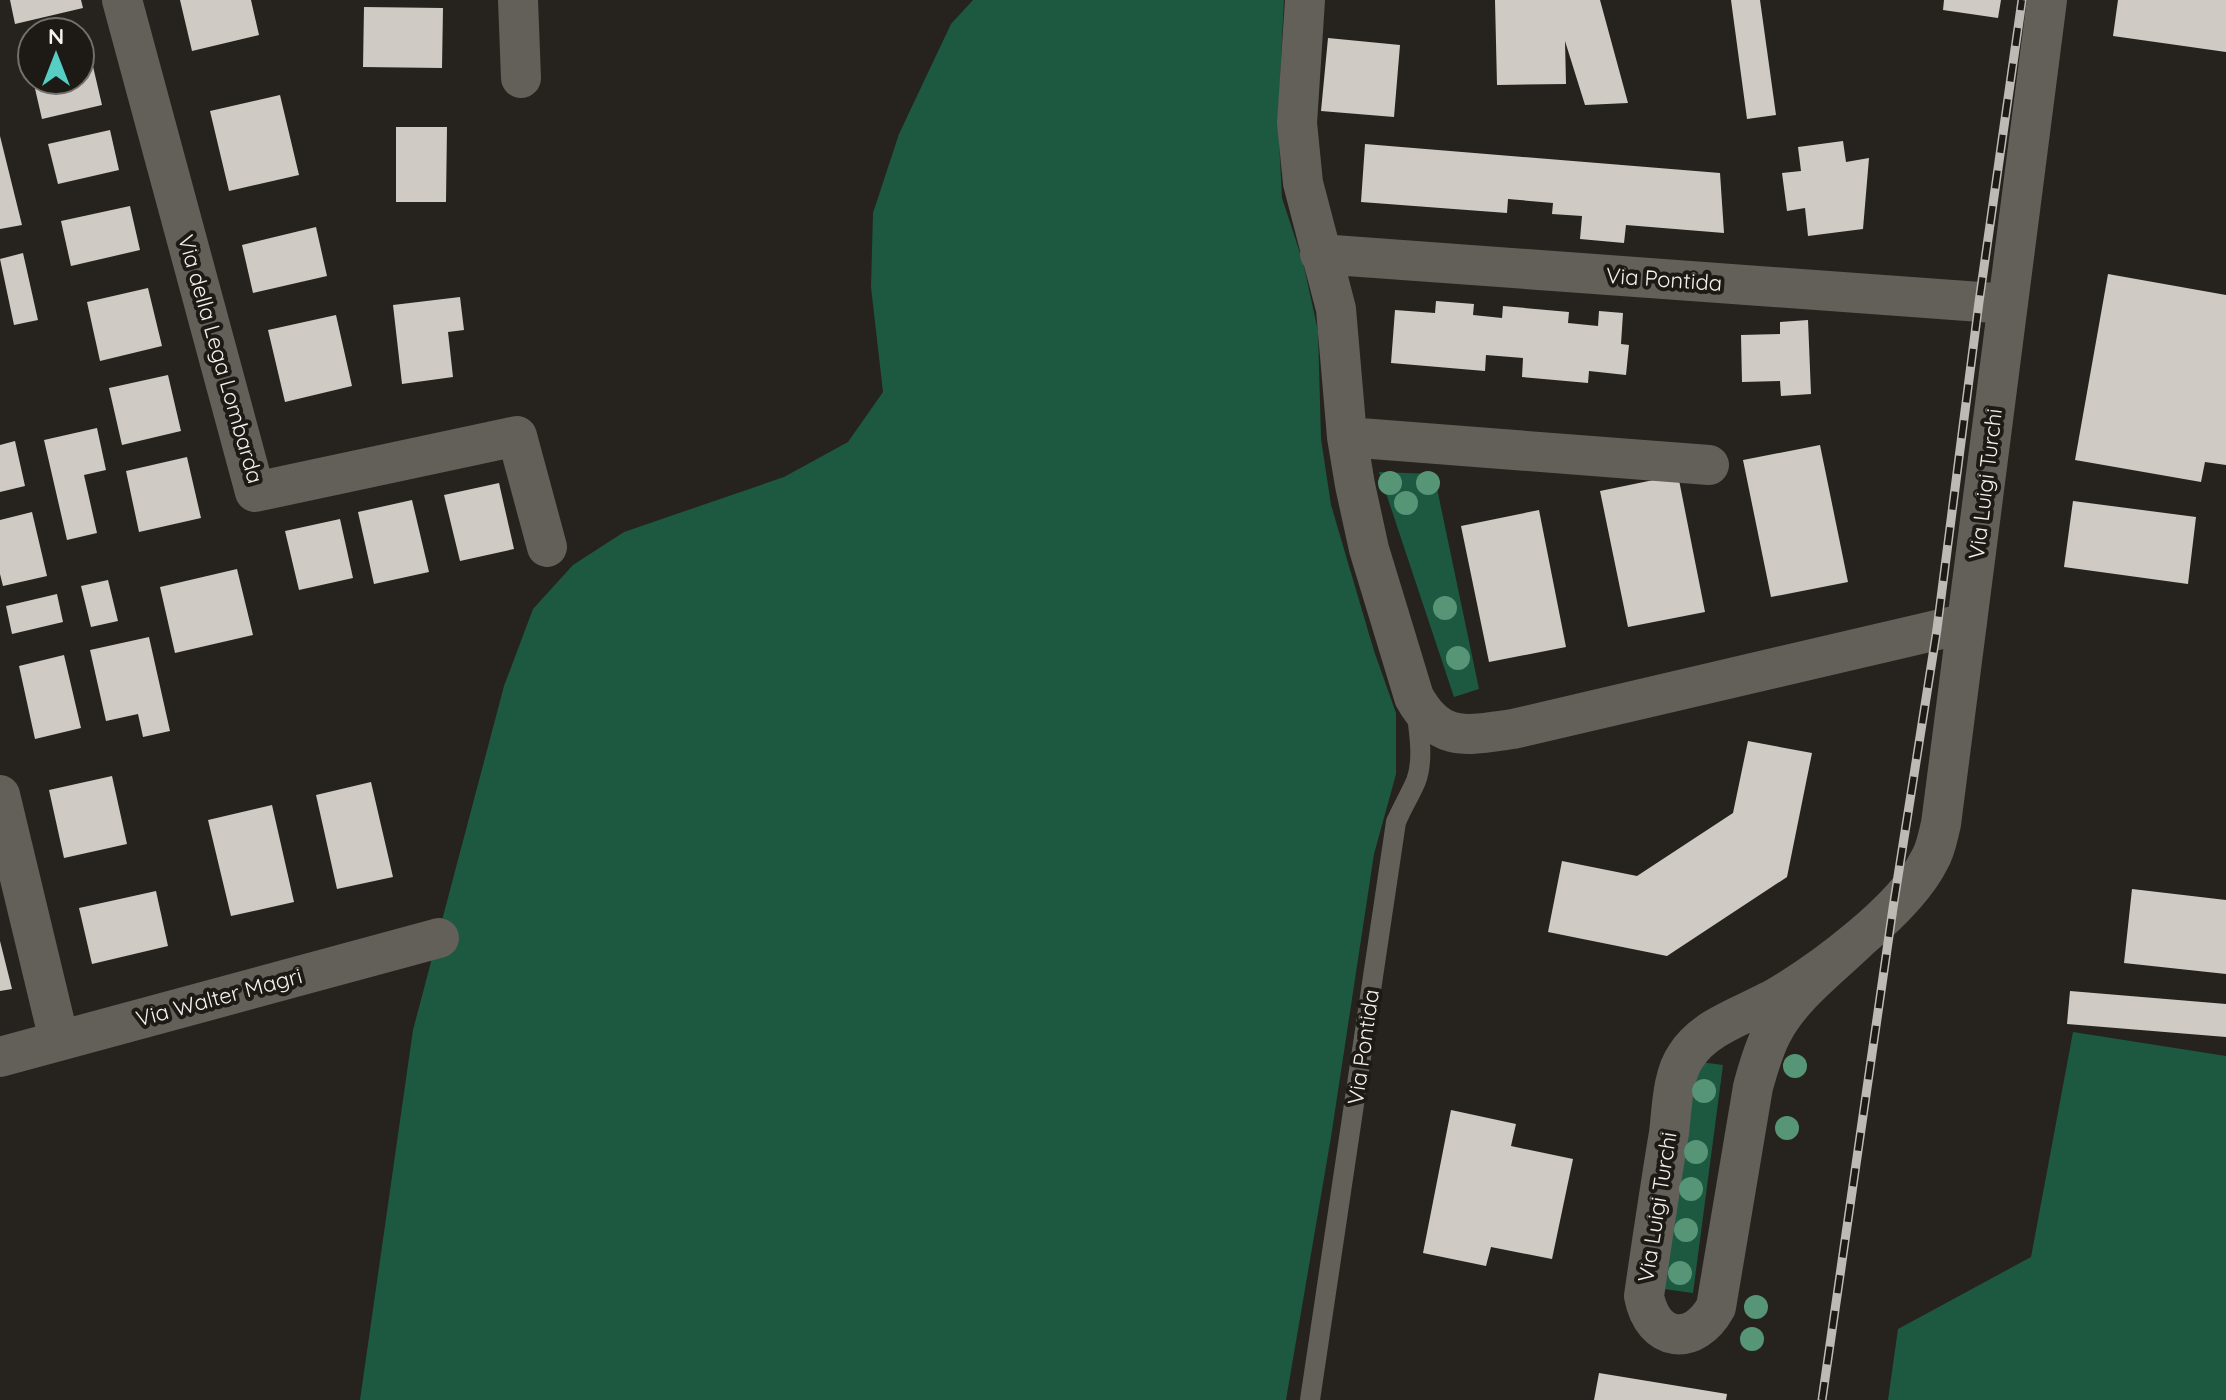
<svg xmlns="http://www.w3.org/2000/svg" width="2226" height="1400" viewBox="0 0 2226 1400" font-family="Quicksand,sans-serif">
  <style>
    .green { fill: #1c5940 }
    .building { fill: #cfcbc4 }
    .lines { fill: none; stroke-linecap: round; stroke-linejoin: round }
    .lane { stroke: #635f59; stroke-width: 20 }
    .street { stroke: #635f59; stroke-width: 40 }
    .rail-casing { stroke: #bdbab6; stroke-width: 9 }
    .rail { stroke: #1d1a15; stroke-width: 6; stroke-dasharray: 18; stroke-linecap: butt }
    .tree { fill: #569677 }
    .labels { text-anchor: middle; stroke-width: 8; stroke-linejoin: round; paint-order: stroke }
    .street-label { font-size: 22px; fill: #f4f1ee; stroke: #1d1a15 }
  </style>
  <rect width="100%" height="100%" fill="#26231e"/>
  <!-- green -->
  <path class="green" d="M 973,0 L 1284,0 L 1278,120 L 1282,198 L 1303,262 L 1318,331 L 1321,439 L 1331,505 L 1374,651 L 1396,713 L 1396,774 L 1374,854 L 1331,1137 L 1286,1400 L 360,1400 L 413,1030 L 504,686 L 533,609 L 573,565 L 624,532 L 784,477 L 848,442 L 883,392 L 871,287 L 873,213 L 899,134 L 951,24 Z
    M 1379,472 L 1434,474 L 1479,689 L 1454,697 Z
    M 2073,1032 L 2226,1056 L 2226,1400 L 1888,1400 L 1898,1329 L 2031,1257 Z
    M 1693,1061 L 1723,1065 L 1693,1293 L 1664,1289 Z"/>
  <!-- building -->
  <path class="building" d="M 10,0 L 81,0 L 83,8 L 15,24 Z
    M 180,0 L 251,0 L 259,35 L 192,51 Z
    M 1495,0 L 1600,0 L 1628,103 L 1585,105 L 1565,41 L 1566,84 L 1497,85 Z
    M 1731,0 L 1760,0 L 1776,115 L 1747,119 Z
    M 1944,0 L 2001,0 L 1998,18 L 1943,10 Z
    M 2118,0 L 2226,0 L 2226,52 L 2113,36 Z
    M 364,7 L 443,8 L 442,68 L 363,67 Z
    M 1328,38 L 1400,45 L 1394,117 L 1321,111 Z
    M 88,45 L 102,105 L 42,119 L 33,80 L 80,80 L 80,47 Z
    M 280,95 L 299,175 L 229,191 L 210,111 Z
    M 396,127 L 447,127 L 446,202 L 396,202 Z
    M 110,130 L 119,170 L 58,184 L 48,144 Z
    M 0,136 L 22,225 L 0,229 Z
    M 1843,141 L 1846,162 L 1869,158 L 1863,229 L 1808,236 L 1805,208 L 1787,211 L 1782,173 L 1801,171 L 1798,147 Z
    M 1365,144 L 1720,173 L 1724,233 L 1626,225 L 1624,243 L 1580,239 L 1582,216 L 1552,214 L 1553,203 L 1508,199 L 1507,213 L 1361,202 Z
    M 130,206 L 140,250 L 71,266 L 61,221 Z
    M 316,227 L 327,276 L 253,293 L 242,245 Z
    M 23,253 L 38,320 L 14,325 L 0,259 Z
    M 2108,274 L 2226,295 L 2226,465 L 2205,462 L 2201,482 L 2075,460 Z
    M 148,288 L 162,346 L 100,361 L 87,302 Z
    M 460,297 L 464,330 L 448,332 L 453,377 L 402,384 L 393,305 Z
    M 1436,301 L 1474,304 L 1473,315 L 1502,318 L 1503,306 L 1569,312 L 1568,323 L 1598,326 L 1599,311 L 1623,313 L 1621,344 L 1629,345 L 1626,375 L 1589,371 L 1588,383 L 1522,377 L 1523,358 L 1486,355 L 1485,371 L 1391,363 L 1395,310 L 1435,313 Z
    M 336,315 L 352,386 L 285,402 L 268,330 Z
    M 1808,320 L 1811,394 L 1781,396 L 1780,381 L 1742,382 L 1741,335 L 1780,334 L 1780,322 Z
    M 168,375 L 181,431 L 122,445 L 109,388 Z
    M 97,428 L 106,470 L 84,475 L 97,533 L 67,540 L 44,440 Z
    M 15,441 L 25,486 L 0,492 L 0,445 Z
    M 1820,445 L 1848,582 L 1771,597 L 1743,460 Z
    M 187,457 L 201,518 L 139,532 L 126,471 Z
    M 1678,475 L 1705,612 L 1628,627 L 1600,491 Z
    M 499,483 L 514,549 L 460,561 L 444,495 Z
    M 412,500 L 429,572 L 374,584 L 358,512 Z
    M 2073,501 L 2196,517 L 2188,584 L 2064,567 Z
    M 1539,510 L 1566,647 L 1489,662 L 1461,526 Z
    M 32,512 L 47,576 L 3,586 L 0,574 L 0,520 Z
    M 340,519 L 353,578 L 299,590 L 285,531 Z
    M 237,569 L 253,635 L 175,653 L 160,587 Z
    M 108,580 L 118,621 L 91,627 L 81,586 Z
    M 57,594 L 63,622 L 12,634 L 6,606 Z
    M 149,637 L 170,731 L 143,737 L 138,714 L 106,721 L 90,650 Z
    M 64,655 L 81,728 L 35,739 L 19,666 Z
    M 1748,741 L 1812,753 L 1787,877 L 1667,956 L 1548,932 L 1562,861 L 1637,876 L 1733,813 Z
    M 112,776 L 127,844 L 64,858 L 49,790 Z
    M 371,782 L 393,877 L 337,889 L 316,795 Z
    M 272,805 L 294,902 L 231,916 L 208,820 Z
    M 2132,889 L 2226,900 L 2226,974 L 2124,963 Z
    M 156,891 L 168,946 L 92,964 L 79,908 Z
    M 0,941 L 12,989 L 0,991 Z
    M 2070,991 L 2226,1004 L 2226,1037 L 2067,1024 Z
    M 1451,1110 L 1516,1124 L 1511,1146 L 1573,1159 L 1552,1259 L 1491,1247 L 1486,1266 L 1423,1253 Z
    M 1599,1373 L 1727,1394 L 1726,1400 L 1594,1400 Z"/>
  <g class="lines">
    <!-- lane -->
    <path class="lane" d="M 1310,1400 L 1396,822 C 1402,808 1410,795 1416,781 C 1424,760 1419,731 1416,709"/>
    <!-- street -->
    <path class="street" d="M 122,0 L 255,492 L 517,436 L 547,547
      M 518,0 L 521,78
      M 1305,0 L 1297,123 L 1303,183 L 1336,309 L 1347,437 L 1355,485 L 1369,549 L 1414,697 C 1440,744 1467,735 1513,729 L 1967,623
      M 1320,254 L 2008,304
      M 1347,437 L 1709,465
      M 0,795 L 59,1040
      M 1858,940 C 1829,968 1791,996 1772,1033 C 1763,1050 1758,1069 1753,1087 L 1716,1307 C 1694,1347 1653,1343 1644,1296 C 1652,1241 1660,1187 1669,1133 C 1672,1109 1672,1076 1686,1056 C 1704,1027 1744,1015 1772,1000 C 1821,972 1905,910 1930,859 C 1936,849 1938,835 1941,824 L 2047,0
      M 0,1057 L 439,938"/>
    <!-- rail casing -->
    <g class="rail-casing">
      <path id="rail" d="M 1822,1400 L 1893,908 L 1937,629 L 1979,302 L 2022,0"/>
    </g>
    <!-- rail -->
    <use href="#rail" class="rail"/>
  </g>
  <!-- trees -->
  <g class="tree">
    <circle cx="1390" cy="483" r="12"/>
    <circle cx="1428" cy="483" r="12"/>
    <circle cx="1406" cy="503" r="12"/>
    <circle cx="1445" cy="608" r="12"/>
    <circle cx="1458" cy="658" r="12"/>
    <circle cx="1795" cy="1066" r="12"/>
    <circle cx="1704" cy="1091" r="12"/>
    <circle cx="1787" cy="1128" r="12"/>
    <circle cx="1696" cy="1152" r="12"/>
    <circle cx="1691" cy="1189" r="12"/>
    <circle cx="1686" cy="1230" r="12"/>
    <circle cx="1680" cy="1273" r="12"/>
    <circle cx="1756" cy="1307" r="12"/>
    <circle cx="1752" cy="1339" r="12"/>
  </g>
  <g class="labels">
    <!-- street labels -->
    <g class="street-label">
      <text transform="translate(1664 279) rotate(4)" y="8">Via Pontida</text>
      <text transform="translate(221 359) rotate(74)" y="8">Via della Lega Lombarda</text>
      <text transform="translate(1985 484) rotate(-83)" y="8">Via Luigi Turchi</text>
      <text transform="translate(219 997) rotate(-15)" y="8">Via Walter Magri</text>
      <text transform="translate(1363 1047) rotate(-82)" y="8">Via Pontida</text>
      <text transform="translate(1657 1207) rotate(-81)" y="8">Via Luigi Turchi</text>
    </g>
  </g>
  <!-- north arrow -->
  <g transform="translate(56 56)"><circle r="38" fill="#1d1a15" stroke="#73706c" stroke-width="2"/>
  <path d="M0-6L14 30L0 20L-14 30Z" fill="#56cec3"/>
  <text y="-12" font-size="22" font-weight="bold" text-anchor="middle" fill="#f4f1ee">N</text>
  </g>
</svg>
